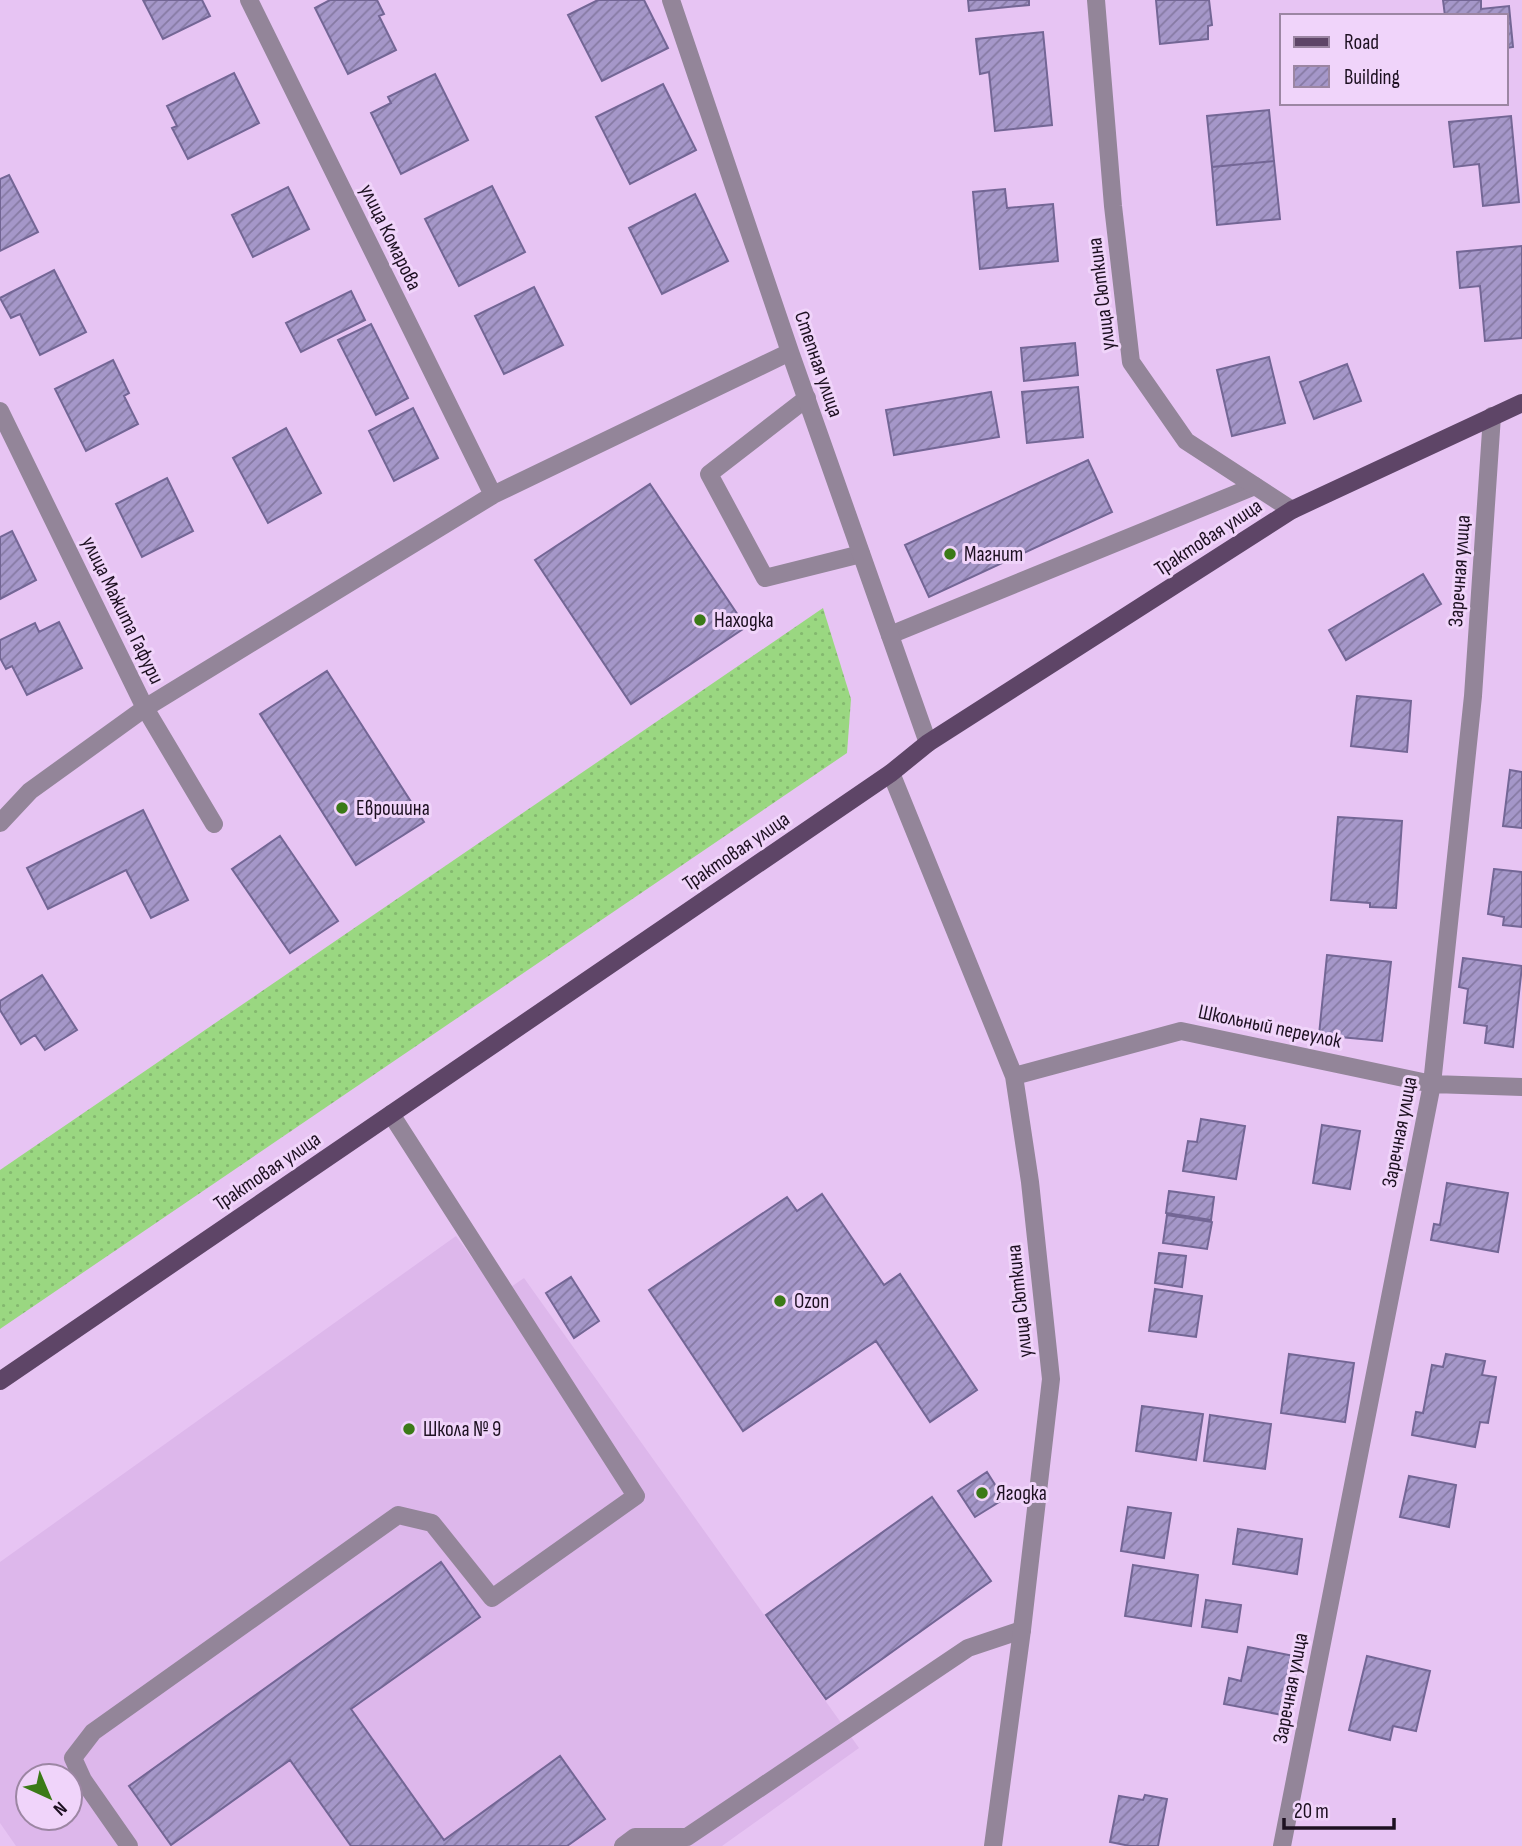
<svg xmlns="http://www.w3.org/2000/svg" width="1522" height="1846" viewBox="0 0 1522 1846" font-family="'Sofia Sans Condensed',sans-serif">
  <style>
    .built { fill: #ddb7eb; fill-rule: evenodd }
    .grass { fill: url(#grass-dots) }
    .building { fill: url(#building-hatch); stroke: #736695; stroke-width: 2 }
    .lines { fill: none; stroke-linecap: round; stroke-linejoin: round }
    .lane { stroke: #938599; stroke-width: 18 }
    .street { stroke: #938599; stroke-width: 18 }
    .primary { stroke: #5e4567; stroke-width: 18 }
    .poi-dot { fill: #3b7a17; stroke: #f0d4fa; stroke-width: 2.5 }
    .labels { text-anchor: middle; stroke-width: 6; stroke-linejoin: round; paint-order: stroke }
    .street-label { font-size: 21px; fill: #1d1021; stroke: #f0d4fa }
    .poi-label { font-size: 21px; fill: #1d1021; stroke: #f0d4fa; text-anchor: start }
  </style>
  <defs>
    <pattern id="grass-dots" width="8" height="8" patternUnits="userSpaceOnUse" patternTransform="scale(1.75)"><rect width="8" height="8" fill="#9ad781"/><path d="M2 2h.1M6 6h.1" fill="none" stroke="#84b86f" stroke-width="1.8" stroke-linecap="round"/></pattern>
    <pattern id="building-hatch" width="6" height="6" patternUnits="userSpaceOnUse" patternTransform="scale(1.75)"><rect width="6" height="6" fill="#a597c9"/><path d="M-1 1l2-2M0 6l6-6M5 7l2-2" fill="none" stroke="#867aa3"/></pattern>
  </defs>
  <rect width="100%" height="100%" fill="#e7c4f3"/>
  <!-- built -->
  <path class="built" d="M 456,1236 L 499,1295 L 524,1278 L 859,1748 L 722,1846 L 16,1846 L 0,1823 L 0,1562 ZM 28,1776 L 70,1776 L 70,1818 L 28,1818 Z"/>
  <!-- grass -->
  <path class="grass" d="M 823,608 L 851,699 L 847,753 L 0,1329 L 0,1170 Z"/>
  <!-- building -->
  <path class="building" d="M 143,0 L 202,0 L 210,16 L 163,39 Z
    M 330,0 L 377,0 L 384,14 L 379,16 L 396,50 L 348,74 L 315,8 Z
    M 598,0 L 644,0 L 668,48 L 602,81 L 568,15 Z
    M 968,0 L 1029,0 L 1029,5 L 969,11 Z
    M 1156,0 L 1209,0 L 1212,25 L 1208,26 L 1208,39 L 1160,44 Z
    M 1443,0 L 1481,0 L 1481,9 L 1509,6 L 1513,47 L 1506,48 L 1506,16 L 1445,16 Z
    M 1043,32 L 1052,125 L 995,131 L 989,72 L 980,74 L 976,39 Z
    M 234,73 L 259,123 L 188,159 L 172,128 L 177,126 L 167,106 Z
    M 435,74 L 468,140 L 401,174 L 371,113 L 391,103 L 388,97 Z
    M 663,84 L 696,150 L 630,184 L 596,117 Z
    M 1269,110 L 1274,161 L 1212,167 L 1207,116 Z
    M 1511,116 L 1519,202 L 1483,206 L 1479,164 L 1454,167 L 1449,122 Z
    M 1274,161 L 1280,219 L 1217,225 L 1212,167 Z
    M 9,175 L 38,232 L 0,251 L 0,179 Z
    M 492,186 L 525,252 L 459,286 L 425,219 Z
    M 288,187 L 309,229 L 253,257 L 232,215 Z
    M 1005,189 L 1007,208 L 1053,204 L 1058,261 L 980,269 L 973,192 Z
    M 695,194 L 728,261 L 662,294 L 629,228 Z
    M 1522,246 L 1522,338 L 1485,341 L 1480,286 L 1460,288 L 1457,252 Z
    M 54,270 L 86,332 L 40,355 L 20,314 L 11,318 L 0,298 Z
    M 534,287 L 563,345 L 504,374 L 475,316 Z
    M 351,291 L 365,320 L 301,352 L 286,323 Z
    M 371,324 L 408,398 L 376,415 L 338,340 Z
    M 1075,343 L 1078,375 L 1024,381 L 1021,348 Z
    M 1269,357 L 1285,423 L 1232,436 L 1217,370 Z
    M 113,360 L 129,393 L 124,396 L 138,424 L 86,451 L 55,389 Z
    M 1347,364 L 1361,401 L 1314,419 L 1300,382 Z
    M 1078,387 L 1083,437 L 1027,443 L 1022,392 Z
    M 991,392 L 999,437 L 894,455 L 886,410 Z
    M 413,408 L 438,458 L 394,481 L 369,431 Z
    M 286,428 L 321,493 L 268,523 L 233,458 Z
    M 1088,460 L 1112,512 L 929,597 L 905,545 Z
    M 167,478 L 193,531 L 142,557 L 116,504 Z
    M 650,484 L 746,627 L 631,704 L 535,560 Z
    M 12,531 L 36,580 L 0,599 L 0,537 Z
    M 1423,574 L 1441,604 L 1346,660 L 1329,630 Z
    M 59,622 L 82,668 L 27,695 L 12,666 L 6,669 L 0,658 L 0,640 L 35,623 L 39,632 Z
    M 327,671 L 424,822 L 356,865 L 260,714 Z
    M 1357,696 L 1411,701 L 1407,752 L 1351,746 Z
    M 1510,770 L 1522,772 L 1522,828 L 1503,826 Z
    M 143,810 L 188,900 L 151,918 L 126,870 L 48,909 L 27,868 Z
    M 1338,817 L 1402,821 L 1396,908 L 1370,907 L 1370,903 L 1331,900 Z
    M 280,836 L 338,921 L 290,953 L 232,869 Z
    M 1494,869 L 1522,872 L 1522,927 L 1503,925 L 1504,917 L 1488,914 Z
    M 1327,955 L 1391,962 L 1382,1041 L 1319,1035 Z
    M 1463,958 L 1522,966 L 1513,1047 L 1485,1043 L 1487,1026 L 1464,1023 L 1468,989 L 1459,987 Z
    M 42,975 L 77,1030 L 45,1050 L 35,1035 L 21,1044 L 0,1010 L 0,1001 Z
    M 1201,1119 L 1245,1126 L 1236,1179 L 1183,1171 L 1188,1141 L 1197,1142 Z
    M 1322,1125 L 1360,1131 L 1350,1189 L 1313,1183 Z
    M 1447,1183 L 1508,1193 L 1498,1252 L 1431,1240 L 1434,1224 L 1440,1225 Z
    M 1169,1191 L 1214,1197 L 1211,1220 L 1166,1213 Z
    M 822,1194 L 884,1285 L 900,1274 L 977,1390 L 930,1422 L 876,1341 L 743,1431 L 649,1290 L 787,1197 L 797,1211 Z
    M 1167,1215 L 1212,1222 L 1207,1249 L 1163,1243 Z
    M 1159,1253 L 1186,1256 L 1182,1287 L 1155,1283 Z
    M 571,1277 L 599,1321 L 574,1338 L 546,1293 Z
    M 1155,1289 L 1202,1296 L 1196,1337 L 1149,1331 Z
    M 1289,1354 L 1354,1363 L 1345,1422 L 1281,1413 Z
    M 1446,1354 L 1485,1361 L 1482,1375 L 1496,1377 L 1488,1423 L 1480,1422 L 1475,1447 L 1412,1435 L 1416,1412 L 1423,1413 L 1432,1365 L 1443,1367 Z
    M 1142,1406 L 1203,1414 L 1196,1460 L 1136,1451 Z
    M 1210,1415 L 1271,1424 L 1265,1469 L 1204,1461 Z
    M 987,1472 L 1004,1499 L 975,1517 L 958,1491 Z
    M 1409,1476 L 1456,1485 L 1449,1527 L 1400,1517 Z
    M 932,1497 L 991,1581 L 826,1699 L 766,1615 Z
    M 1128,1507 L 1171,1513 L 1164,1558 L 1121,1551 Z
    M 1238,1529 L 1302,1539 L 1297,1574 L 1233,1564 Z
    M 441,1562 L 480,1617 L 351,1709 L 444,1840 L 560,1756 L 605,1819 L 567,1846 L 351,1846 L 290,1760 L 171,1845 L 129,1786 Z
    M 1133,1565 L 1198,1575 L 1191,1626 L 1125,1616 Z
    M 1206,1600 L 1241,1605 L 1237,1632 L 1202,1627 Z
    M 1248,1647 L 1299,1657 L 1288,1716 L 1224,1704 L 1229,1678 L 1241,1681 Z
    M 1367,1656 L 1430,1671 L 1416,1731 L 1393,1726 L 1390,1740 L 1349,1730 Z
    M 1145,1795 L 1167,1799 L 1158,1846 L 1130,1846 L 1110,1842 L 1119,1796 L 1143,1800 Z"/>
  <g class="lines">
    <!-- lane -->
    <path class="lane" d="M 807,398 L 709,474 L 765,578 L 861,554
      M 890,635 L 1255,486
      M 129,1846 L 83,1780 L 73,1758 L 93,1732 L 398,1515 L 432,1523 L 492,1598 L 636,1496 L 391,1114
      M 623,1846 L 635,1837 L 687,1837 L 968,1648 L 1022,1630"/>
    <!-- street -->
    <path class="street" d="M 249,0 L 493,495
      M 671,0 L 790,352 L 928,743
      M 1096,0 L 1113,206 L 1131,362 L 1186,441 L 1292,510
      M 0,411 L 145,708 L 214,824
      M 891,773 L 1014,1076 L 1030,1182 L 1051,1379 L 1022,1630 L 993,1846
      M 0,823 L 30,791 L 145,708 L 493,495 L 790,352
      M 1014,1076 L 1181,1031 L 1432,1084 L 1522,1087
      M 1282,1846 L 1432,1084 L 1473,696 L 1492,416"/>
    <!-- primary -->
    <path class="primary" d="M 0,1381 L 891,773 L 928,743 L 1292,510 L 1522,403"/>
  </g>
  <!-- markers -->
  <g class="poi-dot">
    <circle cx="950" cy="554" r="7"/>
    <circle cx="700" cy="620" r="7"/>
    <circle cx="342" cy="808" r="7"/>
    <circle cx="780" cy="1301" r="7"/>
    <circle cx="409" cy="1429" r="7"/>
    <circle cx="982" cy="1493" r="7"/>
  </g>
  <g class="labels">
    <!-- street labels -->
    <g class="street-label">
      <text transform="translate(391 237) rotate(64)" y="7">улица Комарова</text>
      <text transform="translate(1101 294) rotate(-97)" y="7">улица Сюткина</text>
      <text transform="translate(819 364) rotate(71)" y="7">Степная улица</text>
      <text transform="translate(1208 537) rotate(-33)" y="7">Трактовая улица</text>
      <text transform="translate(1459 571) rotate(-86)" y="7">Заречная улица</text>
      <text transform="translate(123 610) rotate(64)" y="7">улица Мажита Гафури</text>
      <text transform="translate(736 851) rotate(-34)" y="7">Трактовая улица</text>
      <text transform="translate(1270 1026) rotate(12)" y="7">Школьный переулок</text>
      <text transform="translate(1399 1132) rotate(-79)" y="7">Заречная улица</text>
      <text transform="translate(267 1171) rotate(-34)" y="7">Трактовая улица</text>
      <text transform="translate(1019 1301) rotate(-96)" y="7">улица Сюткина</text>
      <text transform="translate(1290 1688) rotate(-79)" y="7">Заречная улица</text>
    </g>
    <!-- poi labels -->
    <g class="poi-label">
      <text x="964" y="561">Магнит</text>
      <text x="714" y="627">Находка</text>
      <text x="356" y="815">Еврошина</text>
      <text x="794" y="1308">Ozon</text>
      <text x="423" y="1436">Школа № 9</text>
      <text x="996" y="1500">Ягодка</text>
    </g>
  </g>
  <!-- legend -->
  <rect x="1280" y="14" width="228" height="91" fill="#f0d4fa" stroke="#9c86a3" stroke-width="2"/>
  <rect x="1294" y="37" width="35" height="10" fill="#5e4567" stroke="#9c86a3" stroke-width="2"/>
  <text x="1344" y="49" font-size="21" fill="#1d1021">Road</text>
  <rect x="1294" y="66" width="35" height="21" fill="url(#building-hatch)" stroke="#9c86a3" stroke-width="2"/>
  <text x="1344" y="84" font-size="21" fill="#1d1021">Building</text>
  <!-- north arrow -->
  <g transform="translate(49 1797) rotate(136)"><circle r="33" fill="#f0d4fa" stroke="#9c86a3" stroke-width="2"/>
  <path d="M0-5L12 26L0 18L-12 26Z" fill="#3b7a17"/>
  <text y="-10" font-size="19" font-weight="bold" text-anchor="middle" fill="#1d1021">N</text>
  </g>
  <!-- scale -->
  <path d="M1284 1818v10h110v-10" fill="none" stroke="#1d1021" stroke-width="3.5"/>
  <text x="1294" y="1818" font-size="21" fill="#1d1021" stroke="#f0d4fa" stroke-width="5" paint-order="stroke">20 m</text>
</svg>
